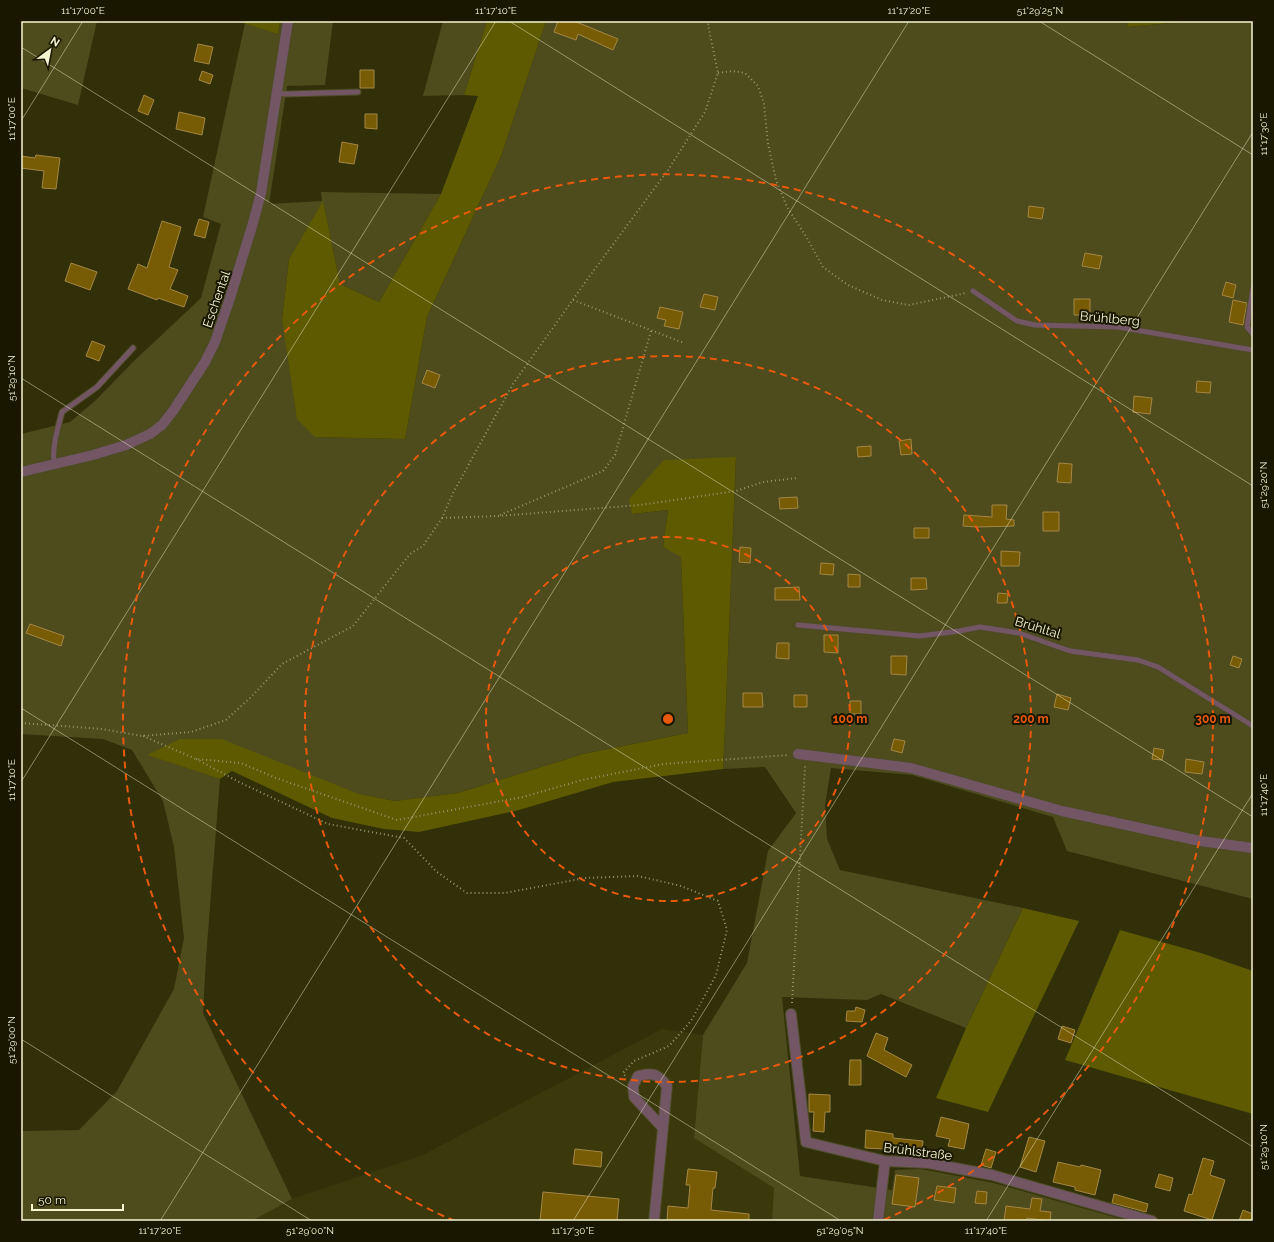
<svg xmlns="http://www.w3.org/2000/svg" width="1274" height="1242" viewBox="0 0 1274 1242" font-family="Raleway,sans-serif">
  <style>
    .built { fill: #3b390c }
    .green { fill: #4e4b1d }
    .forest { fill: #5e5a01 }
    .building { fill: #775b05; stroke: #a48744 }
    .lines { fill: none; stroke-linecap: round; stroke-linejoin: round }
    .lane-casing { stroke: #4c4c25; stroke-width: 7 }
    .street-casing { stroke: #4c4c25; stroke-width: 12 }
    .path { stroke: #94946e; stroke-width: 2; stroke-dasharray: 1 3; stroke-linecap: butt }
    .lane { stroke: #725664; stroke-width: 5 }
    .street { stroke: #725664; stroke-width: 10 }
    .ticks { fill: none; stroke: #f5f5d1; stroke-width: 1; stroke-opacity: 0.45 }
    .ring { fill: none; stroke: #e8590c; stroke-width: 2; stroke-dasharray: 7 5 }
    .labels { text-anchor: middle; stroke-width: 4; stroke-linejoin: round; paint-order: stroke }
    .street-label { font-size: 13px; fill: #f5f5d1; stroke: #191700 }
    .centre { fill: #e8590c; stroke: #191700; stroke-width: 2 }
    .ring-label { font-size: 12px; text-anchor: middle; font-weight: bold; fill: #e8590c; stroke: #191700; stroke-width: 4; stroke-linejoin: round; paint-order: stroke }
    .neatline { fill: none; stroke: #f5f5d1; stroke-width: 1.5 }
    .ticks-label { font-size: 10px; text-anchor: middle; fill: #f5f5d1 }
  </style>
  <rect width="100%" height="100%" fill="#313009"/>
  <!-- built -->
  <path class="built" d="M 662,1029 L 703,1035 L 694,1138 L 774,1188 L 772,1221 L 252,1221 L 292,1199 L 421,1156 Z"/>
  <!-- green -->
  <path class="green" d="M 21,21 L 97,21 L 78,105 L 21,88 Z
    M 280,21 L 333,21 L 325,85 L 287,86 L 269,204 L 322,201 L 321,192 L 441,194 L 379,302 L 340,284 L 323,202 L 289,259 L 282,319 L 316,437 L 405,439 L 427,317 L 501,156 L 546,21 L 1128,21 L 1127,27 L 1191,21 L 1253,21 L 1253,899 L 1067,851 L 1053,817 L 912,775 L 831,768 L 825,805 L 827,839 L 840,870 L 1023,908 L 966,1028 L 881,994 L 867,1000 L 782,997 L 800,1176 L 892,1190 L 895,1170 L 921,1169 L 994,1183 L 1128,1221 L 772,1221 L 774,1188 L 694,1138 L 703,1035 L 747,963 L 768,851 L 796,813 L 765,767 L 723,769 L 725,728 L 736,458 L 633,514 L 668,510 L 663,547 L 681,556 L 688,733 L 583,754 L 458,793 L 395,801 L 148,755 L 220,779 L 206,958 L 203,1013 L 292,1199 L 252,1221 L 21,1221 L 21,1131 L 79,1130 L 117,1091 L 174,989 L 184,938 L 174,847 L 163,801 L 132,750 L 103,739 L 21,734 L 21,434 L 70,422 L 95,401 L 134,361 L 201,298 L 221,224 L 203,217 L 245,23 L 278,34 Z
    M 443,21 L 487,21 L 464,95 L 423,96 Z"/>
  <!-- forest -->
  <path class="forest" d="M 237,21 L 280,21 L 278,34 Z
    M 487,21 L 546,21 L 501,156 L 427,317 L 405,439 L 315,437 L 297,419 L 282,319 L 289,259 L 323,201 L 340,284 L 379,302 L 441,194 L 478,96 L 464,95 Z
    M 1128,21 L 1191,21 L 1127,27 Z
    M 736,457 L 725,728 L 723,769 L 613,782 L 519,810 L 419,832 L 384,829 L 332,818 L 232,771 L 220,779 L 147,755 L 180,739 L 222,739 L 359,794 L 395,801 L 458,793 L 583,754 L 688,733 L 681,557 L 663,547 L 668,510 L 632,514 L 629,499 L 664,460 Z
    M 1023,908 L 1079,921 L 988,1112 L 936,1098 L 966,1028 Z
    M 1120,930 L 1201,953 L 1253,971 L 1253,1114 L 1065,1060 Z"/>
  <!-- building -->
  <path class="building" d="M 558,21 L 574,21 L 618,39 L 613,50 L 578,34 L 576,40 L 554,32 Z
    M 198,44 L 213,47 L 209,64 L 194,61 Z
    M 360,70 L 374,70 L 374,88 L 360,88 Z
    M 202,71 L 213,75 L 210,84 L 199,80 Z
    M 144,95 L 154,100 L 148,115 L 138,111 Z
    M 179,112 L 205,118 L 202,135 L 176,129 Z
    M 365,114 L 377,114 L 377,129 L 365,128 Z
    M 342,142 L 358,145 L 354,164 L 339,162 Z
    M 36,155 L 60,158 L 56,189 L 42,188 L 44,171 L 21,168 L 21,156 L 35,158 Z
    M 1029,206 L 1044,208 L 1042,219 L 1028,217 Z
    M 199,219 L 209,222 L 205,238 L 194,235 Z
    M 162,221 L 181,227 L 169,267 L 178,270 L 170,289 L 188,296 L 184,307 L 158,298 L 157,300 L 128,289 L 138,264 L 147,268 Z
    M 1085,253 L 1102,256 L 1099,269 L 1082,266 Z
    M 71,263 L 97,272 L 90,290 L 65,281 Z
    M 1226,282 L 1236,285 L 1233,298 L 1222,295 Z
    M 704,294 L 718,297 L 715,310 L 700,307 Z
    M 1074,299 L 1090,299 L 1090,315 L 1074,315 Z
    M 1233,300 L 1247,303 L 1243,325 L 1229,322 Z
    M 660,307 L 683,312 L 679,329 L 664,326 L 666,320 L 657,318 Z
    M 92,341 L 105,346 L 99,361 L 86,356 Z
    M 427,370 L 440,375 L 435,388 L 422,383 Z
    M 1197,381 L 1211,382 L 1210,393 L 1196,392 Z
    M 1134,396 L 1152,398 L 1150,414 L 1133,412 Z
    M 911,439 L 912,454 L 901,455 L 899,441 Z
    M 871,446 L 871,456 L 858,457 L 857,447 Z
    M 1059,463 L 1072,464 L 1071,483 L 1057,482 Z
    M 797,497 L 798,508 L 780,509 L 779,498 Z
    M 992,505 L 1007,505 L 1006,519 L 1014,520 L 1014,526 L 977,527 L 963,526 L 964,515 L 992,517 Z
    M 1043,512 L 1059,512 L 1059,531 L 1043,531 Z
    M 914,528 L 929,528 L 929,538 L 914,538 Z
    M 740,547 L 751,548 L 750,563 L 739,562 Z
    M 1001,551 L 1020,552 L 1019,566 L 1001,566 Z
    M 821,563 L 834,564 L 833,575 L 820,574 Z
    M 848,574 L 860,575 L 860,587 L 848,587 Z
    M 911,578 L 926,578 L 927,589 L 911,590 Z
    M 799,587 L 800,600 L 775,600 L 775,588 Z
    M 998,593 L 1008,594 L 1007,603 L 997,603 Z
    M 30,624 L 64,636 L 61,646 L 26,633 Z
    M 824,635 L 838,635 L 838,653 L 824,652 Z
    M 777,643 L 789,643 L 789,659 L 776,658 Z
    M 891,656 L 907,656 L 906,675 L 891,674 Z
    M 1233,656 L 1242,659 L 1239,668 L 1230,665 Z
    M 743,693 L 762,693 L 763,707 L 743,707 Z
    M 1057,694 L 1071,698 L 1068,710 L 1054,707 Z
    M 794,695 L 807,695 L 807,707 L 794,707 Z
    M 850,701 L 861,701 L 861,714 L 850,714 Z
    M 894,739 L 905,741 L 902,753 L 891,750 Z
    M 1154,748 L 1164,750 L 1162,760 L 1152,759 Z
    M 1186,759 L 1204,762 L 1202,774 L 1185,772 Z
    M 856,1007 L 865,1010 L 862,1022 L 846,1021 L 847,1011 L 855,1011 Z
    M 1062,1026 L 1075,1030 L 1071,1043 L 1058,1039 Z
    M 876,1033 L 888,1038 L 884,1050 L 912,1065 L 906,1077 L 867,1056 Z
    M 850,1060 L 861,1060 L 861,1085 L 849,1085 Z
    M 809,1094 L 830,1095 L 830,1112 L 825,1112 L 824,1132 L 813,1131 L 814,1112 L 809,1112 Z
    M 941,1117 L 969,1124 L 964,1149 L 948,1146 L 950,1139 L 936,1136 Z
    M 866,1130 L 893,1134 L 893,1138 L 923,1141 L 922,1151 L 865,1148 Z
    M 1029,1137 L 1045,1141 L 1036,1172 L 1020,1167 Z
    M 575,1149 L 602,1152 L 601,1167 L 573,1164 Z
    M 986,1149 L 996,1152 L 991,1168 L 981,1165 Z
    M 1203,1158 L 1214,1161 L 1210,1175 L 1225,1180 L 1212,1220 L 1184,1211 L 1189,1194 L 1192,1195 Z
    M 1058,1162 L 1080,1167 L 1081,1165 L 1101,1170 L 1095,1195 L 1075,1190 L 1075,1187 L 1053,1182 Z
    M 688,1169 L 717,1172 L 715,1188 L 713,1188 L 711,1210 L 749,1214 L 749,1221 L 667,1221 L 668,1206 L 688,1208 L 690,1185 L 686,1185 Z
    M 1159,1174 L 1173,1178 L 1170,1191 L 1155,1187 Z
    M 896,1175 L 919,1178 L 915,1207 L 892,1204 Z
    M 937,1186 L 956,1188 L 954,1203 L 934,1200 Z
    M 977,1191 L 987,1192 L 986,1204 L 975,1203 Z
    M 543,1192 L 619,1199 L 617,1221 L 540,1221 Z
    M 1114,1194 L 1148,1204 L 1146,1212 L 1112,1203 Z
    M 1032,1198 L 1042,1199 L 1040,1211 L 1051,1212 L 1050,1221 L 1027,1218 L 1026,1221 L 1004,1221 L 1006,1206 L 1030,1209 Z
    M 1243,1210 L 1253,1214 L 1253,1221 L 1239,1221 Z"/>
  <g class="lines">
    <!-- lane casing -->
    <g class="lane-casing">
      <path id="lane" d="M 277,93 L 286,94 L 358,92
        M 1253,288 L 1247,327 L 1253,334
        M 973,291 L 1017,321 L 1035,325 L 1118,327 L 1253,350
        M 54,463 C 52,446 58,428 62,412 L 97,387 L 133,348
        M 798,625 L 920,636 L 959,631 L 980,627 L 1019,633 L 1070,651 L 1138,660 L 1158,667 L 1253,726"/>
    </g>
    <!-- street casing -->
    <g class="street-casing">
      <path id="street" d="M 21,472 L 93,455 L 126,445 L 150,434 L 162,425 L 173,411 L 205,362 L 215,342 L 230,298 L 253,223 L 261,193 L 288,21
        M 798,754 L 911,768 L 1062,811 L 1200,841 L 1253,848
        M 791,1014 L 806,1142 L 885,1161 L 928,1163 L 992,1175 L 1152,1221
        M 654,1221 L 667,1086 C 658,1074 653,1072 638,1076 L 633,1086 L 634,1097 L 663,1128
        M 878,1221 L 885,1161"/>
    </g>
    <!-- path -->
    <path class="path" d="M 718,73 L 732,71 L 745,73 L 758,86 L 764,104 L 768,144 L 776,180 L 787,207 L 807,238 L 823,267 L 848,285 L 882,300 L 909,305 L 966,293
      M 573,300 L 684,343
      M 500,515 L 603,471 L 615,455 L 651,331
      M 442,518 L 498,516 L 640,505 L 736,491 L 763,482 L 797,478
      M 21,723 L 102,729 L 142,736 L 191,732 L 226,720 L 252,696 L 282,664 L 353,626 L 410,554 L 423,546 L 442,518 L 453,493 L 513,384 L 589,277 L 668,170 L 705,112 L 718,73 L 708,25 L 709,21
      M 143,736 L 196,759 L 241,763 L 276,778 L 397,820 L 523,797 L 582,780 L 663,764 L 789,755
      M 196,759 L 241,783 L 328,824 L 404,838 L 437,872 L 467,893 L 505,893 L 585,878 L 638,876 L 681,886 L 718,901 L 727,930 L 716,975 L 691,1021 L 669,1046 L 634,1061 L 623,1073 L 626,1077
      M 792,1003 L 805,766"/>
    <!-- lane -->
    <use href="#lane" class="lane"/>
    <!-- street -->
    <use href="#street" class="street"/>
  </g>
  <!-- ticks -->
  <path class="ticks" d="M 509,21 L 1253,486M 1039,21 L 1253,155M 21,47 L 1253,817M 21,121 L 83,21M 21,378 L 1253,1147M 21,708 L 841,1221M 21,782 L 496,21M 21,1039 L 312,1221M 160,1221 L 909,21M 573,1221 L 1253,132M 986,1221 L 1253,793"/>
  <!-- distance rings -->
  <g class="ring">
    <circle cx="668" cy="719" r="182"/>
    <circle cx="668" cy="719" r="363"/>
    <path d="M455 1221A545 545 0 1 1 881 1221"/>
  </g>
  <g class="labels">
    <!-- street labels -->
    <g class="street-label">
      <text transform="translate(216 299) rotate(-71)" y="5">Eschental</text>
      <text transform="translate(1110 318) rotate(5)" y="5">Brühlberg</text>
      <text transform="translate(1038 627) rotate(17)" y="5">Brühltal</text>
      <text transform="translate(918 1151) rotate(7)" y="5">Brühlstraße</text>
    </g>
  </g>
  <circle cx="668" cy="719" r="6" class="centre"/>
  <g class="ring-label">
    <text x="850" y="723">100 m</text>
    <text x="1031" y="723">200 m</text>
    <text x="1213" y="723">300 m</text>
  </g>
  <!-- border -->
  <rect width="1274" height="1242" fill="none" stroke="#191700" stroke-width="44"/>
  <!-- north arrow -->
  <g transform="translate(50 50) rotate(32)" stroke="#191700" stroke-width="3" paint-order="stroke">
  <path d="M0-3L7 15L0 10L-7 15Z" fill="#f5f5d1"/>
  <text y="-6" font-size="11" font-weight="bold" text-anchor="middle" fill="#f5f5d1">N</text>
  </g>
  <!-- scale -->
  <path d="M32 1204v6h91v-6" fill="none" stroke="#f5f5d1" stroke-width="2"/>
  <text x="38" y="1204" font-size="12" fill="#f5f5d1" stroke="#191700" stroke-width="3" paint-order="stroke">50 m</text>
  <rect x="22" y="22" width="1230" height="1198" class="neatline"/>
  <g class="ticks-label">
    <text x="83" y="14">11°17'00"E</text>
    <text x="496" y="14">11°17'10"E</text>
    <text x="909" y="14">11°17'20"E</text>
    <text x="1040" y="14">51°29'25"N</text>
    <text transform="translate(11 119) rotate(-90)" y="4">11°17'00"E</text>
    <text transform="translate(1263 134) rotate(-90)" y="4">11°17'30"E</text>
    <text transform="translate(11 378) rotate(-90)" y="4">51°29'10"N</text>
    <text transform="translate(1263 485) rotate(-90)" y="4">51°29'20"N</text>
    <text transform="translate(11 780) rotate(-90)" y="4">11°17'10"E</text>
    <text transform="translate(1263 795) rotate(-90)" y="4">11°17'40"E</text>
    <text transform="translate(11 1040) rotate(-90)" y="4">51°29'00"N</text>
    <text transform="translate(1263 1147) rotate(-90)" y="4">51°29'10"N</text>
    <text x="160" y="1234">11°17'20"E</text>
    <text x="310" y="1234">51°29'00"N</text>
    <text x="573" y="1234">11°17'30"E</text>
    <text x="840" y="1234">51°29'05"N</text>
    <text x="986" y="1234">11°17'40"E</text>
  </g>
</svg>
